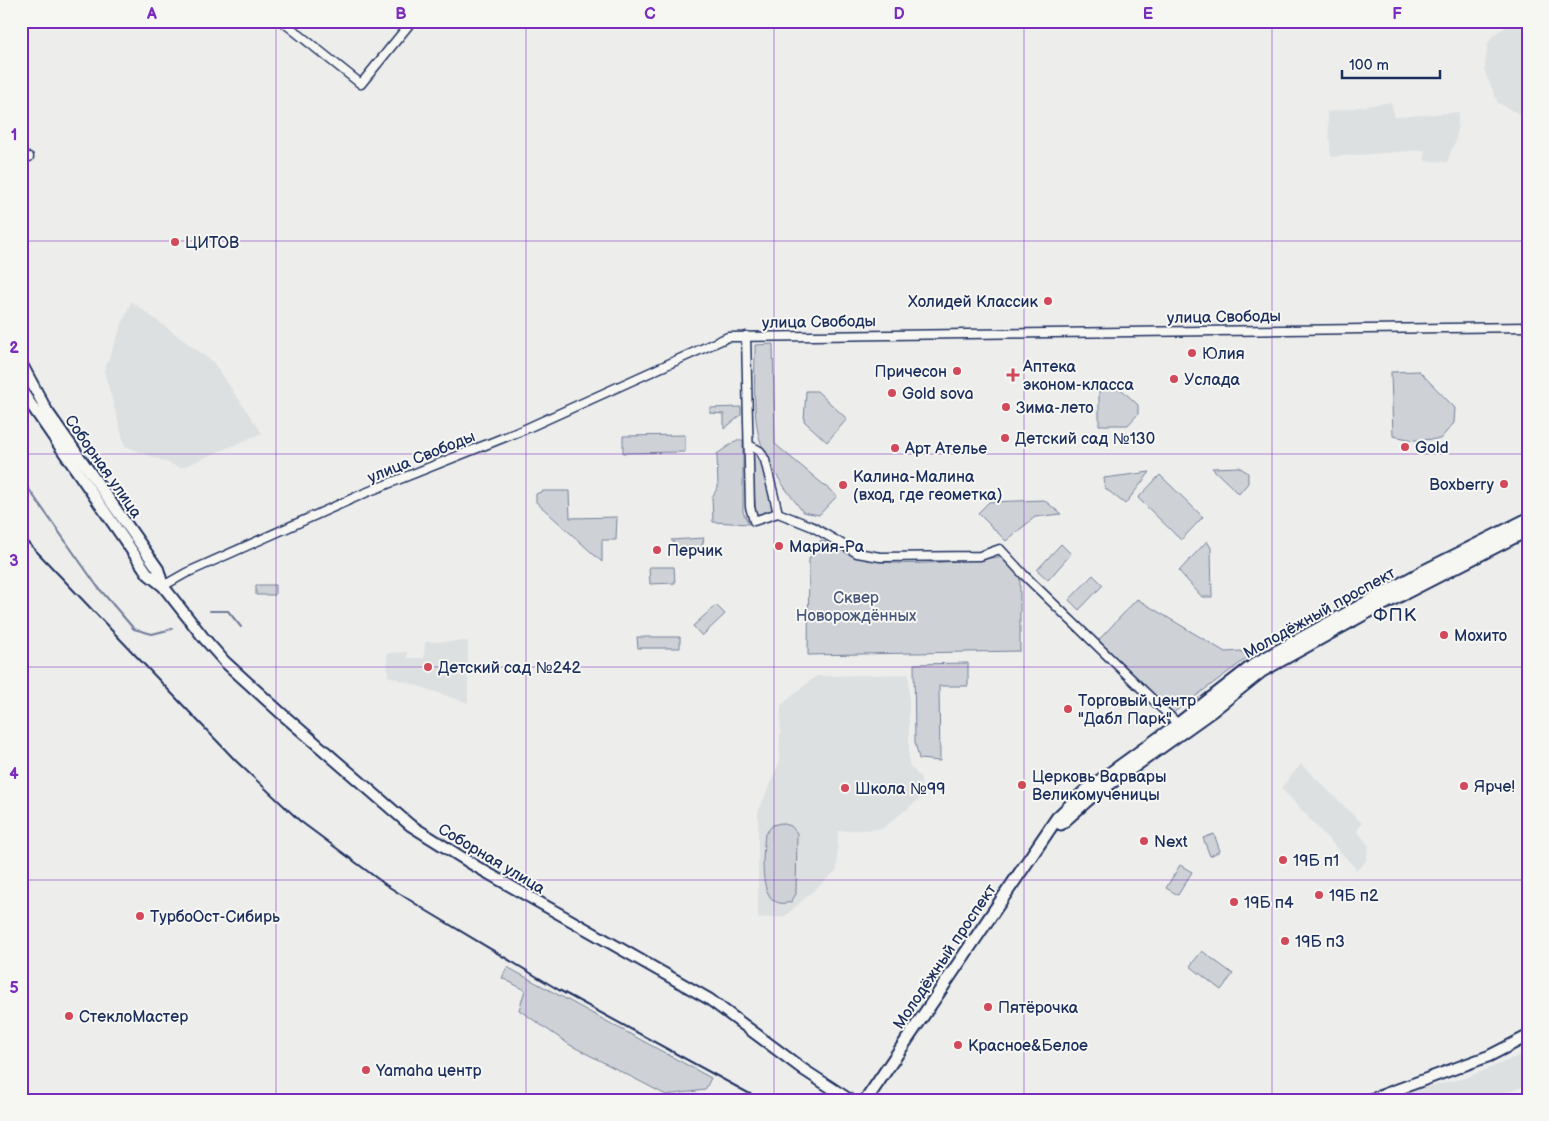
<svg xmlns="http://www.w3.org/2000/svg" width="1549" height="1121" viewBox="0 0 1549 1121" font-family="'Balsamiq Sans',sans-serif">
  <style>
    .built { fill: #dde0e1 }
    .green { fill: #ced2d7; stroke: #74809a }
    .lines { fill: none; stroke-linecap: round; stroke-linejoin: round }
    .stream { stroke: #6e7a96; stroke-width: 2 }
    .minor-casing { stroke: #1b2f5e; stroke-width: 11 }
    .tertiary-casing { stroke: #1b2f5e; stroke-width: 14 }
    .secondary-casing { stroke: #1b2f5e; stroke-width: 15 }
    .minor { stroke: #f6f6f2; stroke-width: 8 }
    .tertiary { stroke: #f6f6f2; stroke-width: 10 }
    .secondary { stroke: #f6f6f2; stroke-width: 11 }
    .rail { stroke: #1b2f5e; stroke-width: 2 }
    .grid { fill: none; stroke: #7b2cbf; stroke-width: 1; stroke-opacity: 0.55 }
    .poi-dot { fill: #d1495b; stroke: #f6f6f2; stroke-width: 2 }
    .labels { text-anchor: middle; stroke-width: 4; stroke-linejoin: round; paint-order: stroke }
    .poi-label { font-size: 16px; fill: #1b2f5e; stroke: #f6f6f2; text-anchor: start }
    .street-label { font-size: 16px; fill: #1b2f5e; stroke: #f6f6f2 }
    .park-label { font-size: 16px; fill: #48587c; stroke: #f6f6f2 }
    .quarter-label { font-size: 19px; letter-spacing: 1px; fill: #1b2f5e; stroke: #f6f6f2 }
    .neatline { fill: none; stroke: #7b2cbf; stroke-width: 2 }
    .grid-label { font-size: 16px; text-anchor: middle; font-weight: bold; fill: #7b2cbf }
  </style>
  <rect width="100%" height="100%" fill="#edeeec"/>
  <filter id="ink" filterUnits="userSpaceOnUse"><feTurbulence type="fractalNoise" baseFrequency=".02" numOctaves="2"/><feDisplacementMap in="SourceGraphic" scale="10" xChannelSelector="R" yChannelSelector="G"/><feConvolveMatrix kernelMatrix="1 2 1 2 8 2 1 2 1" color-interpolation-filters="sRGB"/></filter>
  <g filter="url(#ink)">
    <!-- built -->
    <path class="built" d="M 1515,21 L 1528,21 L 1528,119 L 1498,103 L 1484,70 L 1488,44 L 1493,35 Z
      M 1391,102 L 1395,117 L 1459,112 L 1456,140 L 1447,162 L 1425,161 L 1424,150 L 1331,157 L 1327,112 Z
      M 131,301 L 213,362 L 262,433 L 181,468 L 125,446 L 104,371 Z
      M 468,641 L 468,703 L 388,676 L 387,653 L 407,652 L 407,658 L 424,658 L 425,642 Z
      M 909,674 L 909,765 L 921,778 L 921,798 L 882,829 L 838,831 L 837,870 L 784,917 L 758,918 L 758,812 L 779,763 L 781,705 L 816,676 Z
      M 1301,764 L 1362,823 L 1357,831 L 1369,846 L 1366,861 L 1357,870 L 1281,788 Z
      M 1528,1052 L 1528,1085 L 1485,1100 L 1397,1099 L 1420,1089 L 1468,1077 Z"/>
    <!-- green -->
    <path class="green" d="M 773,344 L 775,444 L 837,496 L 819,515 L 803,512 C 784,487 762,459 757,427 C 753,401 755,372 755,345 Z
      M 1419,371 L 1455,408 L 1454,423 L 1440,439 L 1414,440 L 1393,436 L 1391,372 Z
      M 1121,389 L 1138,405 L 1138,414 L 1128,425 L 1099,425 L 1099,390 Z
      M 806,391 L 817,391 L 847,419 L 827,442 L 804,421 Z
      M 741,407 L 741,415 L 724,429 L 724,414 L 710,413 L 710,408 Z
      M 685,435 L 685,452 L 623,453 L 623,436 Z
      M 737,440 L 743,440 L 743,512 L 749,524 L 713,522 L 712,497 L 718,487 L 717,454 Z
      M 751,449 C 769,457 770,490 774,508 L 768,515 L 756,517 Z
      M 1239,467 L 1248,473 L 1248,483 L 1239,494 L 1212,468 Z
      M 1150,472 L 1125,504 L 1105,488 L 1104,478 Z
      M 1160,475 L 1203,517 L 1181,540 L 1138,498 Z
      M 543,491 L 569,491 L 570,518 L 617,517 L 616,540 L 602,540 L 602,562 L 536,502 L 536,494 Z
      M 1044,500 L 1061,514 L 1035,517 L 1006,541 L 978,513 L 989,502 Z
      M 704,538 L 701,550 L 691,558 L 671,540 Z
      M 821,540 C 831,545 842,551 852,555 C 894,571 957,560 1001,557 L 1020,576 L 1020,651 L 808,655 L 809,559 Z
      M 1207,541 L 1211,548 L 1212,597 L 1202,597 L 1179,571 Z
      M 1061,544 L 1071,554 L 1048,580 L 1037,570 Z
      M 649,567 L 674,567 L 675,583 L 650,584 Z
      M 1093,575 L 1103,585 L 1079,610 L 1069,600 Z
      M 256,585 L 275,585 L 275,595 L 256,595 Z
      M 1137,599 L 1225,652 L 1241,651 L 1247,658 L 1169,716 L 1095,644 Z
      M 716,605 L 725,614 L 702,636 L 693,626 Z
      M 637,637 L 680,637 L 680,648 L 638,648 Z
      M 968,663 L 968,686 L 939,686 L 940,761 L 919,759 L 915,742 L 914,664 Z
      M 781,823 L 791,826 L 797,833 L 796,894 L 791,902 C 756,913 763,854 765,834 L 773,825 Z
      M 1214,834 L 1220,851 L 1210,856 L 1203,838 Z
      M 1180,865 L 1192,872 L 1178,895 L 1166,888 Z
      M 1202,951 L 1233,974 L 1221,990 L 1190,966 Z
      M 507,967 L 711,1078 L 705,1090 L 666,1095 L 570,1045 L 519,1010 L 525,990 L 502,978 Z"/>
    <g class="lines">
      <!-- stream -->
      <path class="stream" d="M 21,478 L 97,586 L 134,629 L 152,634 L 172,629
        M 210,611 L 228,611 L 241,627"/>
      <!-- minor casing -->
      <g class="minor-casing">
        <path id="minor" d="M 282,21 L 361,84 L 412,21
          M 21,157 L 29,157
          M 746,336 L 750,507 L 754,521 L 778,513
          M 749,445 L 760,451 L 765,460 L 778,513
          M 778,513 L 813,527 L 857,553 L 880,557 L 980,556 L 1000,549 L 1024,575 L 1178,724
          M 163,586 L 186,573 L 365,493 L 523,430 L 728,337 L 1528,327"/>
      </g>
      <!-- tertiary casing -->
      <g class="tertiary-casing">
        <path id="tertiary" d="M 21,363 L 47,411 L 158,569 L 163,586
          M 21,390 L 148,574 L 163,586 L 203,637 L 225,662 L 282,714 L 410,825 L 477,867 L 709,999 L 804,1070 L 850,1100
          M 1369,1100 L 1489,1056 L 1528,1036"/>
      </g>
      <!-- secondary casing -->
      <g class="secondary-casing">
        <path id="secondary" d="M 1061,824 L 1090,798 L 1212,711 L 1262,671 L 1368,612 L 1528,530
          M 866,1100 L 1057,818 L 1084,792 L 1178,724 L 1256,663 L 1422,572 L 1528,519"/>
      </g>
      <!-- minor -->
      <use href="#minor" class="minor"/>
      <!-- tertiary -->
      <use href="#tertiary" class="tertiary"/>
      <!-- secondary -->
      <use href="#secondary" class="secondary"/>
      <!-- rail -->
      <path class="rail" d="M 21,535 L 236,761 L 300,821 L 386,885 L 427,911 L 559,990 L 761,1100
        M 1521,1100 L 1528,1097"/>
    </g>
  </g>
  <!-- grid -->
  <path class="grid" d="M 276,21 L 276,1100M 526,21 L 526,1100M 774,21 L 774,1100M 1024,21 L 1024,1100M 1272,21 L 1272,1100M 21,241 L 1528,241M 21,454 L 1528,454M 21,667 L 1528,667M 21,880 L 1528,880"/>
  <!-- markers -->
  <g class="poi-dot">
    <circle cx="175" cy="242" r="5"/>
    <circle cx="1048" cy="301" r="5"/>
    <circle cx="1192" cy="353" r="5"/>
    <circle cx="957" cy="371" r="5"/>
    <path d="M1010.5 367.5h5v5h5v5h-5v5h-5v-5h-5v-5h5z"/>
    <circle cx="1174" cy="379" r="5"/>
    <circle cx="892" cy="393" r="5"/>
    <circle cx="1006" cy="407" r="5"/>
    <circle cx="1005" cy="438" r="5"/>
    <circle cx="1405" cy="447" r="5"/>
    <circle cx="895" cy="448" r="5"/>
    <circle cx="1504" cy="484" r="5"/>
    <circle cx="843" cy="485" r="5"/>
    <circle cx="779" cy="546" r="5"/>
    <circle cx="657" cy="550" r="5"/>
    <circle cx="1444" cy="635" r="5"/>
    <circle cx="428" cy="667" r="5"/>
    <circle cx="1068" cy="709" r="5"/>
    <circle cx="1022" cy="785" r="5"/>
    <circle cx="1464" cy="786" r="5"/>
    <circle cx="845" cy="788" r="5"/>
    <circle cx="1144" cy="841" r="5"/>
    <circle cx="1283" cy="860" r="5"/>
    <circle cx="1319" cy="895" r="5"/>
    <circle cx="1234" cy="902" r="5"/>
    <circle cx="140" cy="916" r="5"/>
    <circle cx="1285" cy="941" r="5"/>
    <circle cx="988" cy="1007" r="5"/>
    <circle cx="69" cy="1016" r="5"/>
    <circle cx="958" cy="1045" r="5"/>
    <circle cx="366" cy="1070" r="5"/>
  </g>
  <g class="labels">
    <!-- poi labels -->
    <g class="poi-label">
      <text x="185" y="248">ЦИТОВ</text>
      <text x="1038" y="307" text-anchor="end">Холидей Классик</text>
      <text x="1202" y="359">Юлия</text>
      <text x="1023" y="372">Аптека<tspan x="1023" dy="18">эконом-класса</tspan></text>
      <text x="947" y="377" text-anchor="end">Причесон</text>
      <text x="1184" y="385">Услада</text>
      <text x="902" y="399">Gold sova</text>
      <text x="1016" y="413">Зима-лето</text>
      <text x="1015" y="444">Детский сад №130</text>
      <text x="1415" y="453">Gold</text>
      <text x="905" y="454">Арт Ателье</text>
      <text x="853" y="482">Калина-Малина<tspan x="853" dy="18">(вход, где геометка)</tspan></text>
      <text x="1494" y="490" text-anchor="end">Boxberry</text>
      <text x="789" y="552">Мария-Ра</text>
      <text x="667" y="556">Перчик</text>
      <text x="1454" y="641">Мохито</text>
      <text x="438" y="673">Детский сад №242</text>
      <text x="1078" y="706">Торговый центр<tspan x="1078" dy="18">"Дабл Парк"</tspan></text>
      <text x="1032" y="782">Церковь Варвары<tspan x="1032" dy="18">Великомученицы</tspan></text>
      <text x="1474" y="792">Ярче!</text>
      <text x="855" y="794">Школа №99</text>
      <text x="1154" y="847">Next</text>
      <text x="1293" y="866">19Б п1</text>
      <text x="1329" y="901">19Б п2</text>
      <text x="1244" y="908">19Б п4</text>
      <text x="150" y="922">ТурбоОст-Сибирь</text>
      <text x="1295" y="947">19Б п3</text>
      <text x="998" y="1013">Пятёрочка</text>
      <text x="79" y="1022">СтеклоМастер</text>
      <text x="968" y="1051">Красное&amp;Белое</text>
      <text x="376" y="1076">Yamaha центр</text>
    </g>
    <!-- street labels -->
    <g class="street-label">
      <text transform="translate(1224 316) rotate(-1)" y="6">улица Свободы</text>
      <text transform="translate(819 321) rotate(-1)" y="6">улица Свободы</text>
      <text transform="translate(421 456) rotate(-22)" y="6">улица Свободы</text>
      <text transform="translate(104 466) rotate(55)" y="6">Соборная улица</text>
      <text transform="translate(1319 612) rotate(-29)" y="6">Молодёжный проспект</text>
      <text transform="translate(492 858) rotate(31)" y="6">Соборная улица</text>
      <text transform="translate(944 956) rotate(-56)" y="6">Молодёжный проспект</text>
    </g>
    <!-- park labels -->
    <g class="park-label">
      <text x="856" y="603">Сквер<tspan x="856" dy="18">Новорождённых</tspan></text>
    </g>
    <!-- quarter labels -->
    <g class="quarter-label">
      <text x="1395" y="621">ФПК</text>
    </g>
  </g>
  <!-- margin -->
  <rect width="1549" height="1121" fill="none" stroke="#f6f6f2" stroke-width="55"/>
  <!-- scale -->
  <path d="M1342 70v8h98v-8" fill="none" stroke="#1b2f5e" stroke-width="2.5"/>
  <text x="1349" y="70" font-size="15" fill="#1b2f5e" stroke="#f6f6f2" stroke-width="4" paint-order="stroke">100 m</text>
  <rect x="28" y="28" width="1494" height="1066" class="neatline"/>
  <g class="grid-label">
    <text x="152" y="19">A</text>
    <text x="401" y="19">B</text>
    <text x="650" y="19">C</text>
    <text x="899" y="19">D</text>
    <text x="1148" y="19">E</text>
    <text x="1397" y="19">F</text>
    <text x="14" y="140">1</text>
    <text x="14" y="353">2</text>
    <text x="14" y="566">3</text>
    <text x="14" y="779">4</text>
    <text x="14" y="993">5</text>
  </g>
</svg>
